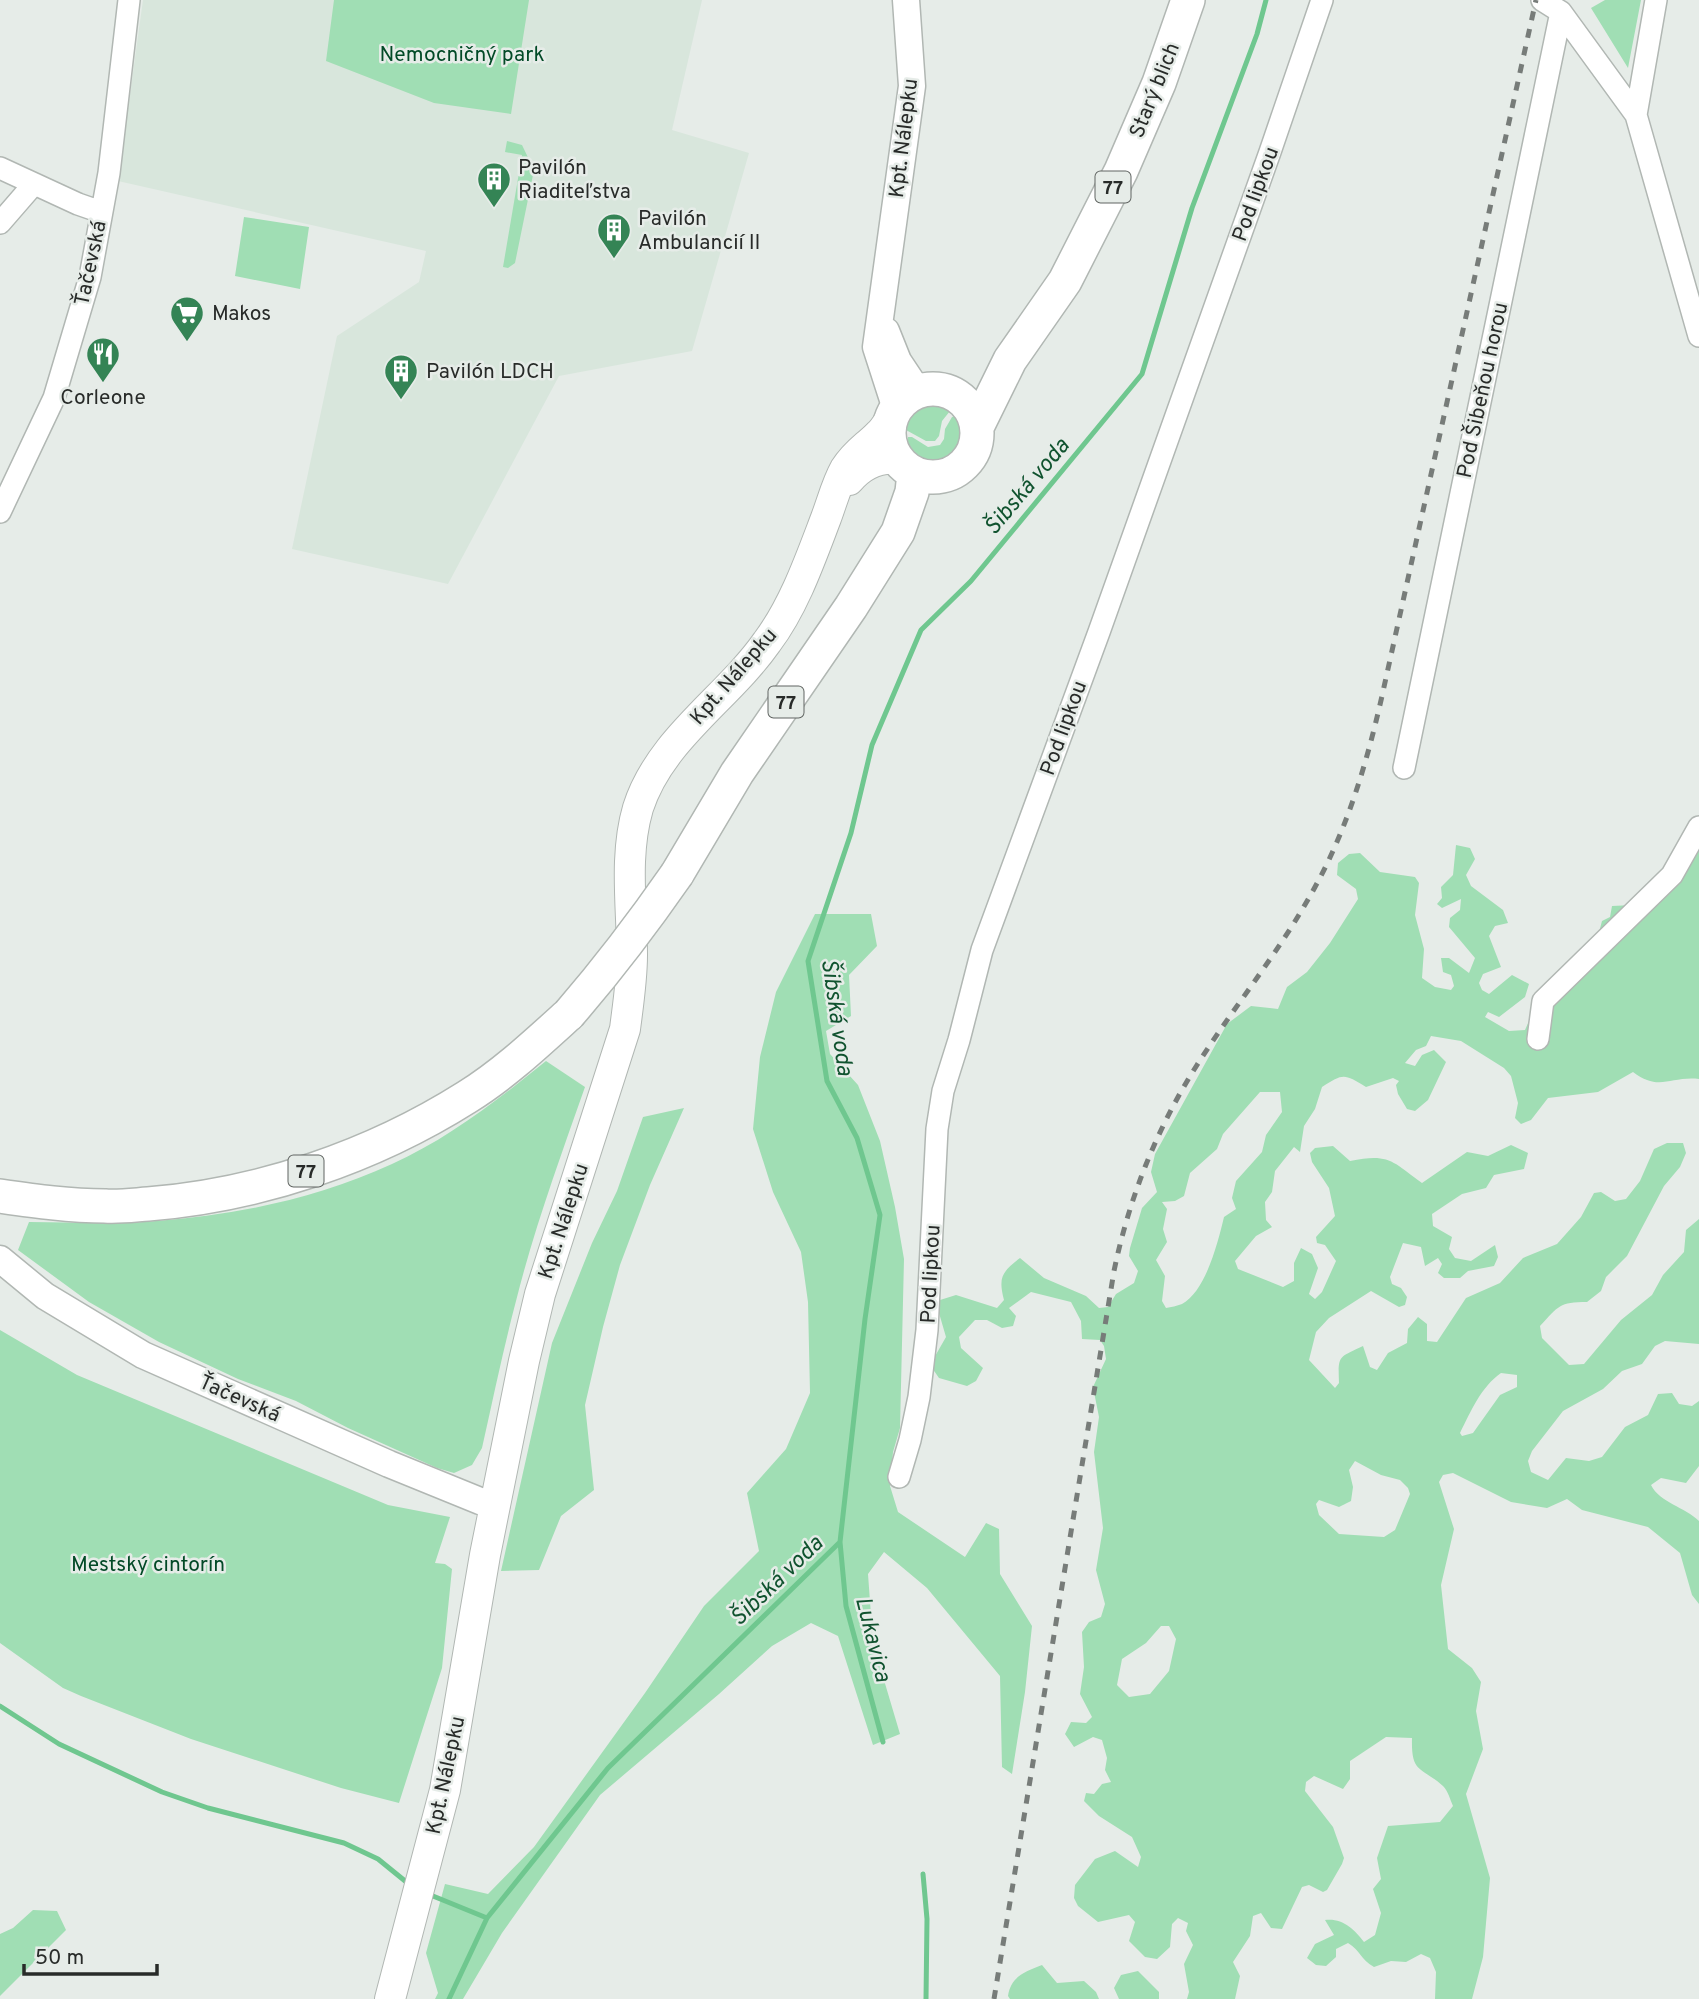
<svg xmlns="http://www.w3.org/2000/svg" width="1699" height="1999" viewBox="0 0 1699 1999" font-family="Overpass,sans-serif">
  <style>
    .built { fill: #d8e6dc }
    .green { fill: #a0deb4; fill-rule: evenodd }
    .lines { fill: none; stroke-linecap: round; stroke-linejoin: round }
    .stream { stroke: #6fc78f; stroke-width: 5 }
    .minor-casing { stroke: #b1b7b3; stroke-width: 24 }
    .tertiary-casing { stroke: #b1b7b3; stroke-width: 29 }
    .secondary-casing { stroke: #b1b7b3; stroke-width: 32 }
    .primary-casing { stroke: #b1b7b3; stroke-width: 36 }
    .minor { stroke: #fff; stroke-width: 21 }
    .tertiary { stroke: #fff; stroke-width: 26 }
    .secondary { stroke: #fff; stroke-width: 30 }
    .primary { stroke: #fff; stroke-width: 33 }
    .rail { stroke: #777c79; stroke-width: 5; stroke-dasharray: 9 9; stroke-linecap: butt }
    .primary-bridge-casing { stroke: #b1b7b3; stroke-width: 36; stroke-linecap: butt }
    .primary-bridge { stroke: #fff; stroke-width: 33 }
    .labels { text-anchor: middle; stroke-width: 5; stroke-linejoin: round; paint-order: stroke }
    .shield { fill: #e6ece8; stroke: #616562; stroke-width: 2 }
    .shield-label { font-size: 19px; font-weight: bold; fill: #282b29 }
    .park-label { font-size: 21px; fill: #024a27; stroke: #e6ece8 }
    .street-label { font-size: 21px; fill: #282b29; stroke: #e6ece8 }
    .poi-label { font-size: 21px; fill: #282b29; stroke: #e6ece8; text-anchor: start }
    .water-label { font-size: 23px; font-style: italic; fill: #10532f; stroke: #e6ece8 }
  </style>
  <rect width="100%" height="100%" fill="#e6ece8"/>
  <!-- built -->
  <path class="built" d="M 143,0 L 702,0 L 672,130 L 749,153 L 692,351 L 559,376 L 448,584 L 292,549 L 337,336 L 419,282 L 426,251 L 118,181 Z"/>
  <!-- green -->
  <path class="green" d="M 334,0 L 529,0 L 511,114 L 434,103 L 326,61 Z
    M 1605,0 L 1641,0 L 1628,68 L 1591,8 Z
    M 507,141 L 522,145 L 534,170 L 515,263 L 508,268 L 503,267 L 522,155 L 505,152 Z
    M 244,217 L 309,227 L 300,289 L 235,276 Z
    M 929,405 L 939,405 L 950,411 L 942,421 L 939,436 L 935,441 L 926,441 L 906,430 C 909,416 915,410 929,405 Z
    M 955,416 C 970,441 952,461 926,462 C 916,456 904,450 908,437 L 912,437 L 928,447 L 940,445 L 944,439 L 945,429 L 952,417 Z
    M 1699,837 L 1699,1079 C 1670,1076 1659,1092 1633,1072 L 1598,1092 L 1548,1098 L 1531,1120 L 1521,1124 L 1515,1118 L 1518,1103 L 1511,1076 L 1504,1068 L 1461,1041 L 1431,1036 L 1426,1046 L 1416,1050 L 1405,1063 L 1415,1066 L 1422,1055 L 1434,1050 L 1446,1062 L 1428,1100 L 1415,1111 L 1407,1109 L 1398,1094 L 1396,1085 L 1399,1081 L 1393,1078 L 1366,1087 C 1344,1074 1344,1073 1322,1087 L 1315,1109 L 1304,1126 L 1300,1152 L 1294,1147 L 1275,1171 L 1272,1192 L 1265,1202 L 1266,1220 L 1272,1227 L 1256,1236 L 1235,1261 L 1238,1269 L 1283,1287 L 1294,1281 L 1294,1263 L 1301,1248 L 1312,1254 L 1318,1268 L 1309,1294 L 1315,1299 L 1322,1292 L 1336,1261 L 1325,1245 L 1317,1243 L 1316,1237 L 1335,1216 L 1329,1188 L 1312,1162 L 1310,1153 L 1315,1148 L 1333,1146 L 1350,1161 C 1389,1153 1392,1161 1422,1183 L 1467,1152 L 1488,1156 L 1511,1145 L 1528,1153 L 1524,1169 L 1494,1175 L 1486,1188 L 1462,1194 L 1432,1214 L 1433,1226 L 1452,1237 L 1449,1249 L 1455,1258 L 1471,1261 L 1495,1245 L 1498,1257 L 1494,1266 L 1468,1271 L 1460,1278 L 1444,1278 L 1438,1273 L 1442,1264 L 1438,1258 L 1425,1266 L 1421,1247 L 1403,1243 L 1390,1277 L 1392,1284 L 1401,1288 L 1407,1297 L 1405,1305 L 1399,1307 L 1371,1291 L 1329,1318 L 1316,1332 L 1309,1360 L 1335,1388 L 1339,1383 C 1338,1355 1338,1358 1363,1346 L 1370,1367 L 1377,1370 L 1388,1353 L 1407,1343 L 1408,1329 L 1418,1317 L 1427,1324 L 1427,1341 L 1437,1342 L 1466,1298 L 1500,1283 L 1523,1258 L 1557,1244 L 1581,1217 L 1594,1193 L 1601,1192 L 1615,1201 L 1626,1199 L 1640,1181 L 1654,1149 L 1667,1143 L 1683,1143 L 1686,1153 L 1680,1167 L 1664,1186 L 1627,1256 L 1606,1277 L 1601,1291 L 1587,1302 C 1559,1302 1559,1306 1540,1326 L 1542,1338 L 1569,1365 L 1584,1364 L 1621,1320 L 1652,1295 L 1663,1275 L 1684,1252 L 1686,1230 L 1699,1219 L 1699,1344 L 1665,1341 L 1655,1346 L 1642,1364 L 1622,1371 L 1603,1389 L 1563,1411 L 1532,1451 L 1528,1461 L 1531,1472 L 1548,1480 L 1566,1458 L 1589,1461 L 1602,1457 L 1625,1427 L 1648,1415 L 1658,1394 L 1672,1393 L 1679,1404 L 1692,1406 L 1699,1401 L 1699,1466 L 1686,1483 L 1661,1478 L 1651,1485 C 1660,1503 1685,1507 1699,1521 L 1699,1604 L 1692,1595 L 1680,1553 L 1648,1527 L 1582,1510 L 1567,1499 L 1547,1508 L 1511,1502 L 1453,1473 L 1443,1475 L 1439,1482 L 1454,1529 L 1441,1585 L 1448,1649 L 1472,1668 L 1481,1682 L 1476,1711 L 1483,1749 L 1466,1794 L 1490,1878 L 1483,1957 L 1472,1999 L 1435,1999 L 1436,1972 L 1430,1958 L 1421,1954 L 1406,1962 L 1391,1961 L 1374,1967 C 1360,1959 1361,1951 1348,1943 L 1336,1949 L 1336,1957 L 1326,1966 L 1316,1965 L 1307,1958 L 1315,1944 L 1334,1935 L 1325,1920 C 1343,1918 1354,1929 1364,1942 L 1375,1935 L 1381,1913 L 1373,1889 L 1381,1879 L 1377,1858 L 1388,1826 L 1440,1822 L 1453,1806 C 1450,1799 1448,1791 1443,1786 C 1421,1766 1411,1774 1412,1738 L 1386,1737 L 1350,1761 L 1350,1779 L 1343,1789 L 1314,1776 L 1306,1782 L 1305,1791 L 1333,1827 L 1344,1858 L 1342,1864 L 1327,1890 L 1323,1892 L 1309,1885 L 1302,1887 L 1282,1929 L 1271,1928 L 1261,1913 L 1253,1916 L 1250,1936 L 1233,1962 L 1240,1976 L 1235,1999 L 1187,1999 L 1189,1992 L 1184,1964 L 1193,1945 L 1186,1931 L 1188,1923 L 1178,1918 L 1172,1924 L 1170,1947 L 1157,1959 L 1145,1957 L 1129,1941 L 1135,1922 L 1129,1915 L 1098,1922 L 1078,1906 L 1074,1898 L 1075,1885 L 1095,1859 L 1115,1851 L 1138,1867 L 1141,1857 L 1132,1837 L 1099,1816 L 1084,1801 L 1086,1793 L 1094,1794 L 1102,1784 L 1111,1782 L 1105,1770 L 1107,1758 L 1102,1740 L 1093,1737 L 1074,1747 L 1065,1734 L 1071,1722 L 1086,1723 L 1092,1717 L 1080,1694 L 1084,1667 L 1082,1632 L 1089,1622 L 1101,1617 L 1105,1604 L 1096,1570 L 1103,1528 L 1094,1452 L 1099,1417 L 1093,1387 L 1106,1359 L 1104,1346 L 1100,1340 L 1082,1339 L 1081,1321 L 1071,1302 L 1031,1292 L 1009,1308 L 1016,1316 L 1013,1326 L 1002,1328 L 987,1320 L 975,1320 L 959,1337 L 961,1348 L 983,1368 L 976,1381 L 967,1386 L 939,1378 L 930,1365 L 946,1337 L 939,1313 L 940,1300 L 956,1295 L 997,1308 L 1004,1300 C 998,1277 1002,1272 1020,1258 L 1044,1278 L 1086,1296 L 1099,1308 L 1108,1307 L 1116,1294 L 1134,1283 L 1138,1271 L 1129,1256 L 1130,1248 L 1142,1208 L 1157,1192 L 1151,1172 L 1155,1154 L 1227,1024 L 1251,1006 L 1278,1009 L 1287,987 L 1307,972 L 1330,943 L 1358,899 L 1356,889 L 1337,875 L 1338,863 L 1349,854 L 1360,853 L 1380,872 L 1415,877 L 1419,883 L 1415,915 L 1424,949 L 1422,978 L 1435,987 L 1451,990 L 1454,986 L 1451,975 L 1443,972 L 1441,958 L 1449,958 L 1469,973 L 1475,958 L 1449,927 L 1450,918 L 1460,910 L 1461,899 L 1442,908 L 1437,904 L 1442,898 L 1441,887 L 1453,875 L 1456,845 L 1470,848 L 1475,859 L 1466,875 L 1471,886 L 1503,910 L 1508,923 L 1495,926 L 1489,936 L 1501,967 L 1483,974 L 1479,983 L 1482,990 L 1489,994 L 1512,975 L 1529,984 L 1525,997 L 1499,1017 L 1488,1012 L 1485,1017 L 1509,1031 L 1525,1030 L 1536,1005 L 1594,951 L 1602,921 L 1610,917 L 1612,906 L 1633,905 ZM 1260,1092 L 1280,1092 L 1282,1112 L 1266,1135 L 1262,1152 L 1236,1181 L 1232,1198 L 1236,1209 L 1224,1217 C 1218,1242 1206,1291 1182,1304 C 1177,1306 1171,1307 1166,1308 L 1162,1301 L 1165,1276 L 1156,1260 L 1167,1242 L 1163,1229 L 1167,1209 L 1162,1202 L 1175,1201 L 1184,1196 L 1190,1173 L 1217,1149 L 1223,1134 ZM 1501,1373 L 1517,1375 L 1517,1387 L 1500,1395 L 1473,1433 L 1462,1436 L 1460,1433 C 1471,1411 1481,1387 1501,1373 ZM 1355,1461 L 1381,1475 L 1400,1480 L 1408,1488 L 1410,1494 L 1395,1530 L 1384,1537 L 1339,1534 L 1319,1515 L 1316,1504 L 1319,1500 L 1339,1507 L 1351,1501 L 1353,1487 L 1349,1470 ZM 1161,1626 L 1169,1626 L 1176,1639 L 1169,1671 L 1150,1694 L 1129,1697 L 1117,1685 L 1122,1659 L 1146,1643 Z
    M 815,914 L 871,914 L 877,946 L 849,975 L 851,1016 L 826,1031 L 830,1054 L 858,1085 L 880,1141 L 895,1207 L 904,1259 L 900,1428 L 893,1452 L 890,1486 L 898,1512 L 965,1557 L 986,1523 L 999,1529 L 1000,1574 L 1032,1626 L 1025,1692 L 1012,1774 L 1002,1767 L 1000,1676 L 927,1588 L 884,1552 L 868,1574 L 873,1643 L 900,1734 L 873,1745 L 838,1636 L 811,1623 L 772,1646 L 719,1694 L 600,1795 L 502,1933 L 463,1999 L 435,1999 L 438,1993 L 426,1953 L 445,1884 L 488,1894 L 534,1847 L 645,1693 L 704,1606 L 759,1551 L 747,1493 L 786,1449 L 810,1393 L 808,1302 L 801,1252 L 773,1192 L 753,1129 L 760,1057 L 776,992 Z
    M 546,1061 L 585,1087 C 560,1158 534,1229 516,1301 C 503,1350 493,1399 482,1448 L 472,1465 L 454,1473 L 437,1468 L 348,1428 L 296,1401 L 238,1379 L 159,1342 L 89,1302 L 18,1250 L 29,1222 C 71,1222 114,1225 156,1221 C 237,1215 318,1198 392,1164 C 448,1139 499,1099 546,1061 Z
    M 684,1108 L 650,1185 L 620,1265 L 603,1327 L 585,1405 L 594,1490 L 561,1516 L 539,1570 L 501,1571 L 552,1343 L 592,1243 L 617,1191 L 643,1117 Z
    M 0,1330 L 77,1375 L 388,1505 L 450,1517 L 435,1563 L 445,1564 L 452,1569 L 442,1668 L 399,1803 L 341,1788 L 191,1739 L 81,1696 L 63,1688 L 0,1643 Z
    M 33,1910 L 57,1911 L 66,1930 L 0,1996 L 0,1934 L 13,1928 Z
    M 1042,1965 L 1057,1983 L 1084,1981 L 1096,1992 L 1099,1999 L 1010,1999 L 1008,1996 C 1011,1976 1025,1972 1042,1965 Z
    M 1138,1971 L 1159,1992 L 1159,1999 L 1119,1999 L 1114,1988 L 1121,1975 Z"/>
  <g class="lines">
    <!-- stream -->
    <path class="stream" d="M 840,1542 L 846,1606 L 883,1742
      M 0,1706 L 59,1744 L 162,1792 L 208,1808 L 344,1843 L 378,1859 L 410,1885
      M 923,1874 L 927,1919 L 926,1999
      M 428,1894 L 487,1918
      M 449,1999 L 487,1918 L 608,1768 L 840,1542 L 865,1319 L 880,1215 L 857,1138 L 827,1081 L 808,961 L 851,833 L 872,745 L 921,630 L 971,581 L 1142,374 L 1192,208 L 1257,34 L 1266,0"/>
    <!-- minor casing -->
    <g class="minor-casing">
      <path id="minor" d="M 1542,0 L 1561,12 L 1636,115 L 1699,336
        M 1636,115 L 1656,0
        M 0,168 L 78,204 L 101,212
        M 0,223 L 33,185
        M 0,512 L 54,398 L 90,277 L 109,173 L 129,0
        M 1404,768 L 1561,12
        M 1538,1039 L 1543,1001 L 1672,875 L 1699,827
        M 899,1477 L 910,1440 L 919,1397 L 927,1330 L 937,1129 L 943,1091 L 959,1040 L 982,950 L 1099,632 L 1270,152 L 1322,0"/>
    </g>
    <!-- tertiary casing -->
    <g class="tertiary-casing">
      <path id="tertiary" d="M 886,331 L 898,361 L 918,391
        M 896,409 L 876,347 L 912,86 L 906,0
        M 0,1259 L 45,1296 L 143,1355 L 389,1464 L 480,1501 L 496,1506"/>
    </g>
    <!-- secondary casing -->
    <g class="secondary-casing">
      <path id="secondary" d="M 849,480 C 861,466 878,457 897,459
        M 390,1999 L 445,1790 L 485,1555 L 524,1361 L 540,1294 L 625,1029 C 628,1005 632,980 632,955 C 632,906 624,856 638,808 C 660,739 727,699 767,642 C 794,606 810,560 826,518 C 832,502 837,483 845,469 C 856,452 865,448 878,435 C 883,431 887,424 891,418"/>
    </g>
    <!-- primary casing -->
    <g class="primary-casing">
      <path id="primary" d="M889 433a44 44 0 1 1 88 0a44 44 0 1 1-88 0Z
        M 977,427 L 1010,360 L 1065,281 L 1121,171 L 1159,83 L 1188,0
        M 677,874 L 737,773 L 851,607 L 898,532 L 912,492 L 914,473
        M 0,1196 C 35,1201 70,1206 105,1206 C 119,1207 134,1205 148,1204 C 260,1195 372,1157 467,1097 C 504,1074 537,1043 569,1014"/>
    </g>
    <!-- minor -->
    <use href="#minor" class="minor"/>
    <!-- tertiary -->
    <use href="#tertiary" class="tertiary"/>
    <!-- secondary -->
    <use href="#secondary" class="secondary"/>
    <!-- primary -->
    <use href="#primary" class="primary"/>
    <!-- rail -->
    <path class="rail" d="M 994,1999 L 1114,1271 C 1129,1198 1157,1128 1197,1065 C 1235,1005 1281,950 1315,887 C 1348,827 1367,762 1382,696 L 1536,0"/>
    <!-- primary-bridge casing -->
    <g class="primary-bridge-casing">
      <path id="primary-bridge" d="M 569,1014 C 608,969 643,923 677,874"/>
    </g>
    <!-- primary-bridge -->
    <use href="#primary-bridge" class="primary-bridge"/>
  </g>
  <!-- icons -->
  <defs>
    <g id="building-pin" transform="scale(1.75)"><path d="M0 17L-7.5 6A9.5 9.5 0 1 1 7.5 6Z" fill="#348455" stroke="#e6ece8"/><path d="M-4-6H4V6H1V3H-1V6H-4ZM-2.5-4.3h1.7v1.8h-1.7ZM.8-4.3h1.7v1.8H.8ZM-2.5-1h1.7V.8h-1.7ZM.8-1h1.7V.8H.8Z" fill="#fff"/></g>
    <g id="supermarket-pin" transform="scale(1.75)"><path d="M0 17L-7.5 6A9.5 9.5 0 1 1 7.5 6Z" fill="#348455" stroke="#e6ece8"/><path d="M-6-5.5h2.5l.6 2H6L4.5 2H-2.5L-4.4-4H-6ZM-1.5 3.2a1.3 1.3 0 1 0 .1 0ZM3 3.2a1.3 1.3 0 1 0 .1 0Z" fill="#fff"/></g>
    <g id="restaurant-pin" transform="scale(1.75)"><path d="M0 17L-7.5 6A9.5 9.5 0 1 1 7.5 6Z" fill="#348455" stroke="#e6ece8"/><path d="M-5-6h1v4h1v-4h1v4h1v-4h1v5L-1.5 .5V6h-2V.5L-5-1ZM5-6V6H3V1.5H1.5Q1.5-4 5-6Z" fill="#fff"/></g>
  </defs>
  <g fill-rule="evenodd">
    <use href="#building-pin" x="494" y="179"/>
    <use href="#building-pin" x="614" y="230"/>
    <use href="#supermarket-pin" x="187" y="313"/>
    <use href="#restaurant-pin" x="103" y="354"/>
    <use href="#building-pin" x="401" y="371"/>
  </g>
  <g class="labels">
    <!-- shield labels -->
    <g class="shield">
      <rect x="1095.5" y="171.5" width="35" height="31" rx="5"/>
      <rect x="768.5" y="686.5" width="35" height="31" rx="5"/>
      <rect x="288.5" y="1155.5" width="35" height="31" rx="5"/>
    </g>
    <g class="shield-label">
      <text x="1113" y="194">77</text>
      <text x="786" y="709">77</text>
      <text x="306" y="1178">77</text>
    </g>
    <!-- park labels -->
    <g class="park-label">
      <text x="462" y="61">Nemocničný park</text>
      <text x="148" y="1571">Mestský cintorín</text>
    </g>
    <!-- street labels -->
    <g class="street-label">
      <text transform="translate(1154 90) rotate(-68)" y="7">Starý blich</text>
      <text transform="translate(903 138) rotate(-83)" y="7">Kpt. Nálepku</text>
      <text transform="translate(1255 194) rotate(-70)" y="7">Pod lipkou</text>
      <text transform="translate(90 263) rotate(-78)" y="7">Ťačevská</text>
      <text transform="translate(1482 390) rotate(-78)" y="7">Pod Šibeňou horou</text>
      <text transform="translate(733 676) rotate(-49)" y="7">Kpt. Nálepku</text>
      <text transform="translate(1063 728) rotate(-70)" y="7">Pod lipkou</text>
      <text transform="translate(563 1221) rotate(-72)" y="7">Kpt. Nálepku</text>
      <text transform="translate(930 1274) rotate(-87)" y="7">Pod lipkou</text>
      <text transform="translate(240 1398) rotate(24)" y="7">Ťačevská</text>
      <text transform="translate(445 1775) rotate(-78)" y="7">Kpt. Nálepku</text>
    </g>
    <!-- poi labels -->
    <g class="poi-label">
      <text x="518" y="174">Pavilón<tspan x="518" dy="24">Riaditeľstva</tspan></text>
      <text x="638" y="225">Pavilón<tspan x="638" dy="24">Ambulancií II</tspan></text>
      <text x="212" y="320">Makos</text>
      <text x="426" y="378">Pavilón LDCH</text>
      <text x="103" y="404" text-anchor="middle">Corleone</text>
    </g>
    <!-- water labels -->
    <g class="water-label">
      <text transform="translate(1026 486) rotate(-50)" y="8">Šibská voda</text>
      <text transform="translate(838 1017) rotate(82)" y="8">Šibská voda</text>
      <text transform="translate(776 1580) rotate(-44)" y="8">Šibská voda</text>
      <text transform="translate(874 1639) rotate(76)" y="8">Lukavica</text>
    </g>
  </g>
  <!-- scale -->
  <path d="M24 1964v10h133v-10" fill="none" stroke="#282b29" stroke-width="3.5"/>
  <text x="35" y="1964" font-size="21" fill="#282b29" stroke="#e6ece8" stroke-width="5" paint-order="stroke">50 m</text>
</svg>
